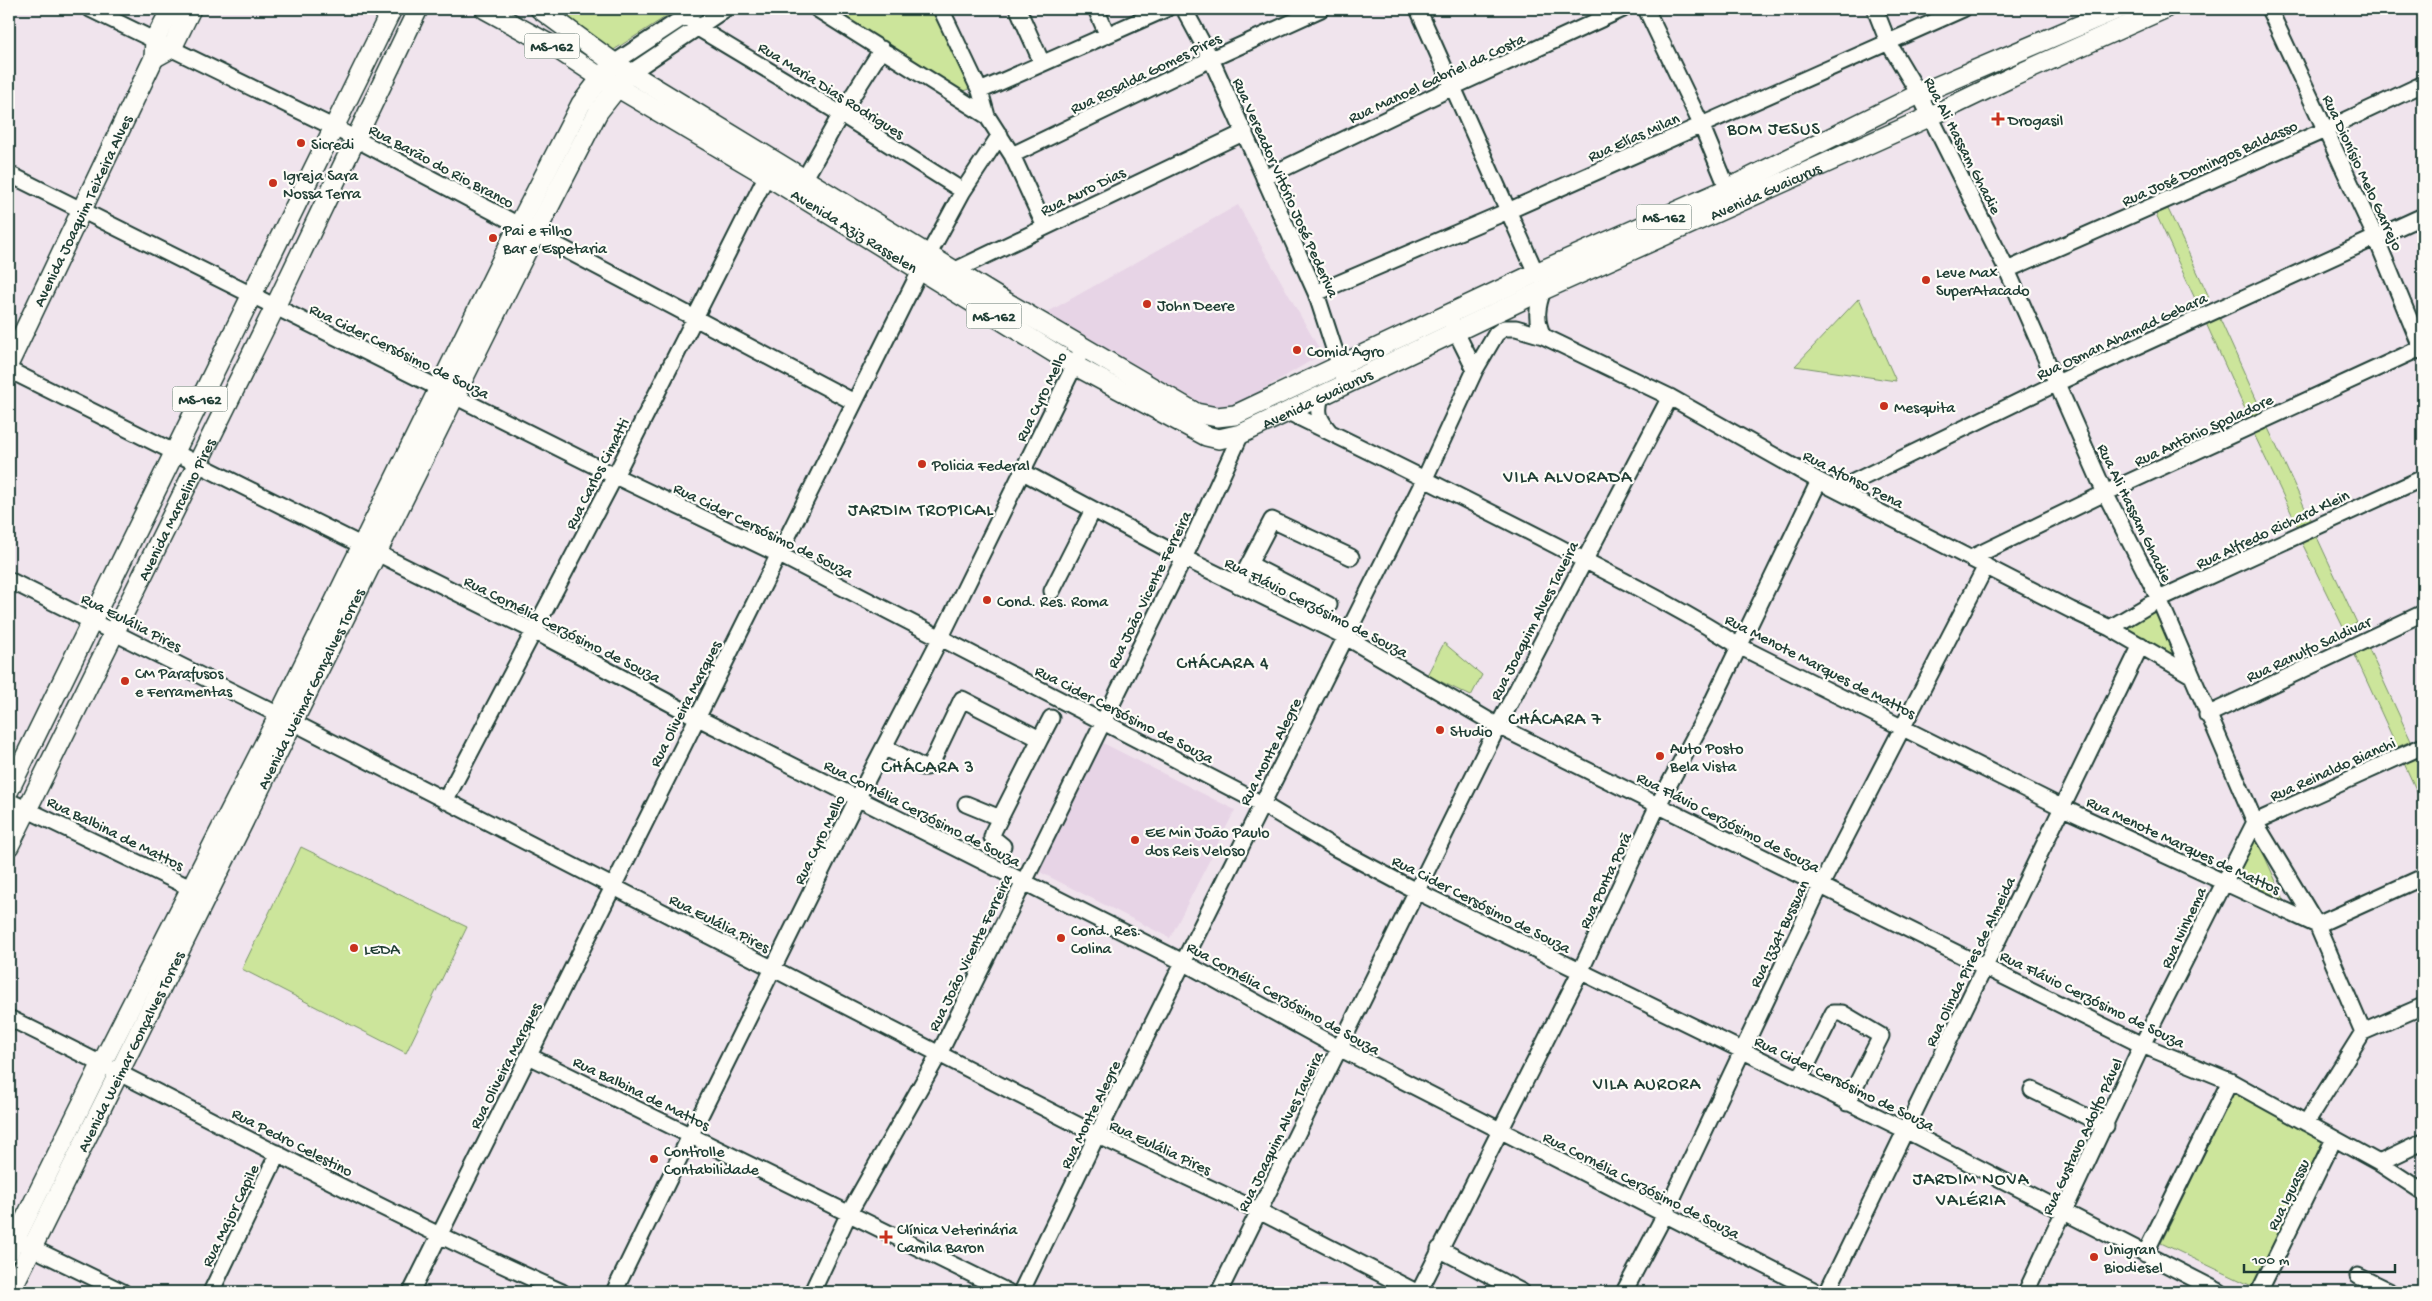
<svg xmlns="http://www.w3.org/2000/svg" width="2432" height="1301" viewBox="0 0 2432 1301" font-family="'Gochi Hand',sans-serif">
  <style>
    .built { fill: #e7d4e6 }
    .green { fill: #cce59b; stroke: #769168 }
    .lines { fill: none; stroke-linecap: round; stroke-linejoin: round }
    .minor-casing { stroke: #1f3d34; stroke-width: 19 }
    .major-casing { stroke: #1f3d34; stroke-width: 22 }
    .minor { stroke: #fdfcf7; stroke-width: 15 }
    .major { stroke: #fdfcf7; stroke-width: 19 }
    .poi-dot { fill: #c8321e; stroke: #fdfcf7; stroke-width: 2 }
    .labels { text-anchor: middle; stroke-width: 4.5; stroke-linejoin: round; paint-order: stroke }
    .shield { fill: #fdfcf7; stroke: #62766e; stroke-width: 1 }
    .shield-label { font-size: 15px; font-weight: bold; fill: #1f3d34 }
    .street-label { font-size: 16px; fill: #1f3d34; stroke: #fdfcf7 }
    .poi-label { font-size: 16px; fill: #1f3d34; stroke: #fdfcf7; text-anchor: start }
    .neighbourhood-label { font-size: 18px; letter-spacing: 1px; fill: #1f3d34; stroke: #fdfcf7 }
  </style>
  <rect width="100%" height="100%" fill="#f0e4ed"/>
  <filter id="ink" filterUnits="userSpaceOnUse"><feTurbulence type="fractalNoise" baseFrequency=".02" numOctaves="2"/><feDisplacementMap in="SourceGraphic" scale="10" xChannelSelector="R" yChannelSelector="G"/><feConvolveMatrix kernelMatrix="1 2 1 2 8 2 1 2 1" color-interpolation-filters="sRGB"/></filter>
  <g filter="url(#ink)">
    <!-- built -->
    <path class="built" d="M 1238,205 L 1322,354 L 1235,406 L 1221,407 L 1201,403 L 1046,313 Z
      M 1101,742 L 1235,810 L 1170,938 L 1036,870 Z"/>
    <!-- green -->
    <path class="green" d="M 556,9 L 678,9 L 612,51 Z
      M 827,9 L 934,9 L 972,88 L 963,91 L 954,87 Z
      M 2168,209 L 2209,297 L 2197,303 L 2156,214 Z
      M 1859,298 L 1896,381 L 1795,366 Z
      M 2219,317 L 2262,412 L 2249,418 L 2205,321 Z
      M 2268,428 L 2311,521 L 2298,527 L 2254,434 Z
      M 2316,535 L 2357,623 L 2344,629 L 2302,543 Z
      M 2160,608 L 2186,667 L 2117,627 Z
      M 1444,643 L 1482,675 L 1471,696 L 1427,675 Z
      M 2367,645 L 2411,741 L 2397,747 L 2353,651 Z
      M 2417,755 L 2423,770 L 2423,805 L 2403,761 Z
      M 2256,837 L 2287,906 L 2230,878 Z
      M 301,847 L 467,927 L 406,1053 L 242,969 Z
      M 2235,1091 L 2327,1131 L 2256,1288 L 2161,1243 Z"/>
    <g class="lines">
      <!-- minor casing -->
      <g class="minor-casing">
        <path id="minor" d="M 90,9 L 335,128 L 854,402
          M 817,9 L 987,116
          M 941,9 L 980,91 L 987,116 L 1012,155 L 1045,227
          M 1018,9 L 1042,63
          M 1096,9 L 1107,34
          M 1184,9 L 1211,59 L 1316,293 L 1343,376
          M 1418,9 L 1536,273
          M 1646,9 L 1701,124 L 1732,199
          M 1875,9 L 1888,42 L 1919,94 L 2007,270 L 2105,493 L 2159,599 L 2255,822 L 2317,925 L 2363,1032
          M 2269,9 L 2376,238 L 2423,352
          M 686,15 L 698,28 L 841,114 L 963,191
          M 614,63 L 696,9
          M 630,73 L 725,9
          M 980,91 L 1166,9
          M 1012,155 L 1211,59 L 1321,9
          M 9,174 L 615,476 L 778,554 L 1262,804 L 1337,849 L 1416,891 L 1905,1130 L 2220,1292
          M 805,178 L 841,114 L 882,49
          M 1264,178 L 1453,87 L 1623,9
          M 2007,270 L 2325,130 L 2423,84
          M 947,274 L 1245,132
          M 1543,290 C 1537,307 1535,319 1543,336
          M 1316,293 L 1508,211 L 1963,9
          M 1451,322 L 1475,370
          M 9,370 L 534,631 L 696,717 L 1183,962 L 1339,1048 L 1817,1292
          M 1321,397 C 1316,412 1319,419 1329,431
          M 1288,412 C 1377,455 1465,499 1553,544 C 1616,577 1680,608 1739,646 L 2063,808 L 2317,925 L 2423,877
          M 1023,472 L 1184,558 L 1346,637 L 1498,726 L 2142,1045 L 2230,1081 L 2379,1163 L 2423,1192
          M 1837,490 L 2057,383 L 2423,216
          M 1971,558 L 2105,493 L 2423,347
          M 1249,564 L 1329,605
          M 9,580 L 279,715 L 1097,1135 L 1259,1211 L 1416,1292
          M 1238,585 L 1272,520 L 1351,557
          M 1052,591 L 1093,510
          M 2110,628 L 2159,599 L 2423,478
          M 2207,715 L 2423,613
          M 1040,739 L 1051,718
          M 884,747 L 922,767 L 927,767 L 931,764 L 962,699 L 1040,739 L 994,830 L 992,837 L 1003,846
          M 9,801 L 201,893
          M 445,801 L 615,476 L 771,167
          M 966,804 L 1000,818
          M 9,1018 C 194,1108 374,1209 562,1292
          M 2363,1032 L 2423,1006
          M 529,1056 L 1008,1292
          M 1800,1079 L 1833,1013 L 1842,1013 L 1881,1036 L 1847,1103
          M 2032,1090 L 2106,1126
          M 2306,1123 L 2363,1032
          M 2379,1163 L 2423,1142
          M 24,1244 L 123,1292
          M 1439,1249 L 1522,1292
          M 2145,1254 L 2230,1081
          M 2358,1276 L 2391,1292
          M 211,1292 L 278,1153
          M 411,1292 L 924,263 L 963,191 L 1000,135
          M 614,1292 L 690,1136 L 857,799 L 941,637 L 1079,356
          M 812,1292 L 849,1213 L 939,1054 L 1184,558 L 1241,434
          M 1021,1292 L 1097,1135 L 1425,478 L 1475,370 L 1496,334 L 1504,328 L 1516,328 L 1543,336 L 1670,397 L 1819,481 L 2071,610 L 2110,628 L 2191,675
          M 1219,1292 L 1498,726 L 1670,397
          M 1419,1292 L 1580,972 L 1658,805 L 1708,711 L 1819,481
          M 1624,1292 L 1664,1216 L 1820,887 L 1986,566
          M 1827,1292 L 2141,645
          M 2026,1292 L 2142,1045 L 2255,822 L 2423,746
          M 2259,1292 L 2334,1139"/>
      </g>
      <!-- major casing -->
      <g class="major-casing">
        <g id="major">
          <path id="s1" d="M 485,9 L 556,48 L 600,77 L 766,175 L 1074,365 L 1206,436 L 1219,439 L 1241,434 L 1543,290 L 1931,116 L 2012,77 L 2164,9"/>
          <path d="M 540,9 L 614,63 L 999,298 L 1196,413 L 1217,417 L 1235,415 L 1536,273 L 1727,189 L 1919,94 L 2118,9"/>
          <path d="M 154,58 L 172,48 L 191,9"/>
          <path id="s2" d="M 9,363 L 154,58 L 155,40 L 171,9"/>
          <path d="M 9,790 L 392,9"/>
          <path id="s3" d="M 9,846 L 275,307 L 418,9"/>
          <path d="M 9,1252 L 102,1063 L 279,715 L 519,225 L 581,104 L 608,69"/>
          <path id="s4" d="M 10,1292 L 535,234 L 598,112 L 624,79"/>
        </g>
      </g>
      <!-- minor -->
      <use href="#minor" class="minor"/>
      <!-- major -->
      <use href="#major" class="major"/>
    </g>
  </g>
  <!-- markers -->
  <g class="poi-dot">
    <path d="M1995.5 111.5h5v5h5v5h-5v5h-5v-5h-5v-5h5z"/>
    <circle cx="301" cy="143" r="5"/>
    <circle cx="273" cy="183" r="5"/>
    <circle cx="493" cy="238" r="5"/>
    <circle cx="1926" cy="280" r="5"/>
    <circle cx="1147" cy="304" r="5"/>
    <circle cx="1297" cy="350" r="5"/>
    <circle cx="1884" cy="406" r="5"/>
    <circle cx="922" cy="464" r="5"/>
    <circle cx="987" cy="600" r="5"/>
    <circle cx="125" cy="681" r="5"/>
    <circle cx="1440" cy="730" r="5"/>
    <circle cx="1660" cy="756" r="5"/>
    <circle cx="1135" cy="840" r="5"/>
    <circle cx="1061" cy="938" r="5"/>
    <circle cx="354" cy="948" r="5"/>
    <circle cx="654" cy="1159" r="5"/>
    <path d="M883.5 1229.5h5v5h5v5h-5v5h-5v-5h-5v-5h5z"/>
    <circle cx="2094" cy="1257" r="5"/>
  </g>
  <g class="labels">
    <!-- shield labels -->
    <g class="shield">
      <rect x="524.5" y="33.5" width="55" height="25" rx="4"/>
      <rect x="1636.5" y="204.5" width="55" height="25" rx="4"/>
      <rect x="966.5" y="303.5" width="55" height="25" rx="4"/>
      <rect x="172.5" y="386.5" width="55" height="25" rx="4"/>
    </g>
    <g class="shield-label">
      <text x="552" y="51">MS-162</text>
      <text x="1664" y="222">MS-162</text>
      <text x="994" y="321">MS-162</text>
      <text x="200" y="404">MS-162</text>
    </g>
    <!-- street labels -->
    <g class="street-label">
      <text transform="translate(1145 72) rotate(-26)" y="6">Rua Rosalda Gomes Pires</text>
      <text transform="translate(1436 77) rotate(-25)" y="6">Rua Manoel Gabriel da Costa</text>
      <text transform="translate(832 89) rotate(32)" y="6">Rua Maria Dias Rodrigues</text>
      <text transform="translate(1633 136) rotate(-24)" y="6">Rua Elías Milan</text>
      <text transform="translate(1964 145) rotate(63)" y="6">Rua Ali Hassam Ghadie</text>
      <text transform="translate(2209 162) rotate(-24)" y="6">Rua José Domingos Baldasso</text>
      <text transform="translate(442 165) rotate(28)" y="6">Rua Barão do Rio Branco</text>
      <text transform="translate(2364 172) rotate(65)" y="6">Rua Dionísio Melo Garrejo</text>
      <text transform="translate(1287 187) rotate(66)" y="6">Rua Vereador Vitório José Pederiva</text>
      <text transform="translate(1082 190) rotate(-26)" y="6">Rua Auro Dias</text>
      <text dy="6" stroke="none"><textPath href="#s1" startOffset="1452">Avenida Guaicurus</textPath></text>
      <text dy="6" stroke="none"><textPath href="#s2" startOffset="169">Avenida Joaquim Teixeira Alves</textPath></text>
      <text dy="6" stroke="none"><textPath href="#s1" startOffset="431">Avenida Aziz Rasselen</textPath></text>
      <text transform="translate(2121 335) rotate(-25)" y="6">Rua Osman Ahamad Gebara</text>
      <text transform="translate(400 350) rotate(26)" y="6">Rua Cider Cersósimo de Souza</text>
      <text transform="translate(1040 396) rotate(-64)" y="6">Rua Cyro Mello</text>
      <text dy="6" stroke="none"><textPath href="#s1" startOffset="958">Avenida Guaicurus</textPath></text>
      <text transform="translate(2203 429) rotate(-25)" y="6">Rua Antônio Spoladore</text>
      <text transform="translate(596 473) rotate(-63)" y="6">Rua Carlos Cimatti</text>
      <text transform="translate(1854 478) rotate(27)" y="6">Rua Afonso Pena</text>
      <text dy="6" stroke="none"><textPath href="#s3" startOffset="376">Avenida Marcelino Pires</textPath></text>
      <text transform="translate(2136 512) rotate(64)" y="6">Rua Ali Hassam Ghadie</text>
      <text transform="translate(2272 528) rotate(-25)" y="6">Rua Alfredo Richard Klein</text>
      <text transform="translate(764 529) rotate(26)" y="6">Rua Cider Cersósimo de Souza</text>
      <text transform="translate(1148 589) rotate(-64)" y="6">Rua João Vicente Ferreira</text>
      <text transform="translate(1317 606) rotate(27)" y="6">Rua Flávio Cerzósimo de Souza</text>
      <text transform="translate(1533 620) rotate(-63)" y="6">Rua Joaquim Alves Taveira</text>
      <text transform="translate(132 621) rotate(27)" y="6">Rua Eulália Pires</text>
      <text transform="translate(563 628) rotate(27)" y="6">Rua Cornélia Cerzósimo de Souza</text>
      <text transform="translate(2308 648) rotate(-25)" y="6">Rua Ranulfo Saldivar</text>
      <text transform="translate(1821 665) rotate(27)" y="6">Rua Menote Marques de Mattos</text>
      <text dy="6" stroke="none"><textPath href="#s4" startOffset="674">Avenida Weimar Gonçalves Torres</textPath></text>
      <text transform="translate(684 703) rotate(-63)" y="6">Rua Oliveira Marques</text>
      <text transform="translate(1125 713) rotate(27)" y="6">Rua Cider Cersósimo de Souza</text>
      <text transform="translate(1269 751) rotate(-63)" y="6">Rua Monte Alegre</text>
      <text transform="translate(2332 768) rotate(-24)" y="6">Rua Reinaldo Bianchi</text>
      <text transform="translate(923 812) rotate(27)" y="6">Rua Cornélia Cerzósimo de Souza</text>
      <text transform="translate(1729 821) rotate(27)" y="6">Rua Flávio Cerzósimo de Souza</text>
      <text transform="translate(116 832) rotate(26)" y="6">Rua Balbina de Mattos</text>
      <text transform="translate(818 839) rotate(-64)" y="6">Rua Cyro Mello</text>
      <text transform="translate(2184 844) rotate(25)" y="6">Rua Menote Marques de Mattos</text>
      <text transform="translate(1604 880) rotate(-65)" y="6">Rua Ponta Porã</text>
      <text transform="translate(1482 903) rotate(27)" y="6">Rua Cider Cersósimo de Souza</text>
      <text transform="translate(720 922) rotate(27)" y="6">Rua Eulália Pires</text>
      <text transform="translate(2182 927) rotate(-65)" y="6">Rua Ivinhema</text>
      <text transform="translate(1778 933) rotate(-64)" y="6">Rua Izzat Bussuan</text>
      <text transform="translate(969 952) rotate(-64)" y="6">Rua João Vicente Ferreira</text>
      <text transform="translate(1969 961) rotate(-64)" y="6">Rua Olinda Pires de Almeida</text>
      <text transform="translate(1284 997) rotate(29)" y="6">Rua Cornélia Cerzósimo de Souza</text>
      <text transform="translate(2093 998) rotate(26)" y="6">Rua Flávio Cerzósimo de Souza</text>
      <text dy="6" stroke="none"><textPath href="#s4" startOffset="269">Avenida Weimar Gonçalves Torres</textPath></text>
      <text transform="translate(504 1065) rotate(-63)" y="6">Rua Oliveira Marques</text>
      <text transform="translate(1845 1082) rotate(26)" y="6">Rua Cider Cersósimo de Souza</text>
      <text transform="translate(642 1092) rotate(26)" y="6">Rua Balbina de Mattos</text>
      <text transform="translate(1089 1114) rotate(-64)" y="6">Rua Monte Alegre</text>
      <text transform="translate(1279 1131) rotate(-64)" y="6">Rua Joaquim Alves Taveira</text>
      <text transform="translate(2081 1136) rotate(-65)" y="6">Rua Gustavo Adolfo Pável</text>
      <text transform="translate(293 1141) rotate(27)" y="6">Rua Pedro Celestino</text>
      <text transform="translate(1161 1146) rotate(25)" y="6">Rua Eulália Pires</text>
      <text transform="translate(1642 1184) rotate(27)" y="6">Rua Cornélia Cerzósimo de Souza</text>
      <text transform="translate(2287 1194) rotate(-64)" y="6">Rua Iguassu</text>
      <text transform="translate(229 1215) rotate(-64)" y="6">Rua Major Capile</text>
    </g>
    <!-- poi labels -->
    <g class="poi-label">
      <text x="2008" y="125">Drogasil</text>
      <text x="311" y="149">Sicredi</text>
      <text x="283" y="180">Igreja Sara<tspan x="283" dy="18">Nossa Terra</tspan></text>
      <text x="503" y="235">Pai e Filho<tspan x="503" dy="18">Bar e Espetaria</tspan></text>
      <text x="1936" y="277">Leve Max<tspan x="1936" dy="18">SuperAtacado</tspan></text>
      <text x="1157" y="310">John Deere</text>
      <text x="1307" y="356">Comid Agro</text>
      <text x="1894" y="412">Mesquita</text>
      <text x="932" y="470">Policia Federal</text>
      <text x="997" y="606">Cond. Res. Roma</text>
      <text x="135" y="678">CM Parafusos<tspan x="135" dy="18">e Ferramentas</tspan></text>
      <text x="1450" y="736">Studio</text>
      <text x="1670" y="753">Auto Posto<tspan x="1670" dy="18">Bela Vista</tspan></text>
      <text x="1145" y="837">EE Min João Paulo<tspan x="1145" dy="18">dos Reis Veloso</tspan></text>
      <text x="1071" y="935">Cond. Res.<tspan x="1071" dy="18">Colina</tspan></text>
      <text x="364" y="954">LEDA</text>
      <text x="664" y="1156">Controlle<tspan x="664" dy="18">Contabilidade</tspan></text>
      <text x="897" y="1234">Clínica Veterinária<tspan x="897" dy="18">Camila Baron</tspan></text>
      <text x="2104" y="1254">Unigran<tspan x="2104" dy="18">Biodiesel</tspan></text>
    </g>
    <!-- neighbourhood labels -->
    <g class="neighbourhood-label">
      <text x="1774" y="134">BOM JESUS</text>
      <text x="1568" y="482">VILA ALVORADA</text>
      <text x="921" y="515">JARDIM TROPICAL</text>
      <text x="1223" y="668">CHÁCARA 4</text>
      <text x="1555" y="724">CHÁCARA 7</text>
      <text x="928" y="772">CHÁCARA 3</text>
      <text x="1647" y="1089">VILA AURORA</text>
      <text x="1971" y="1184">JARDIM NOVA<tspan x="1971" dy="21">VALÉRIA</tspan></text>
    </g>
  </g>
  <!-- margin -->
  <rect width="2432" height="1301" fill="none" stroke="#fdfcf7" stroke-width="30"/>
  <rect x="15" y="15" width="2402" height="1271" fill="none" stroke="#1f3d34" stroke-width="2" filter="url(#ink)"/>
  <!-- scale -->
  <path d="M2244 1264v8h151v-8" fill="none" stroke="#1f3d34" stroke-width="2.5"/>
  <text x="2252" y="1264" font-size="15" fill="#1f3d34" stroke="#fdfcf7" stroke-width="4" paint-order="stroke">100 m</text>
</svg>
